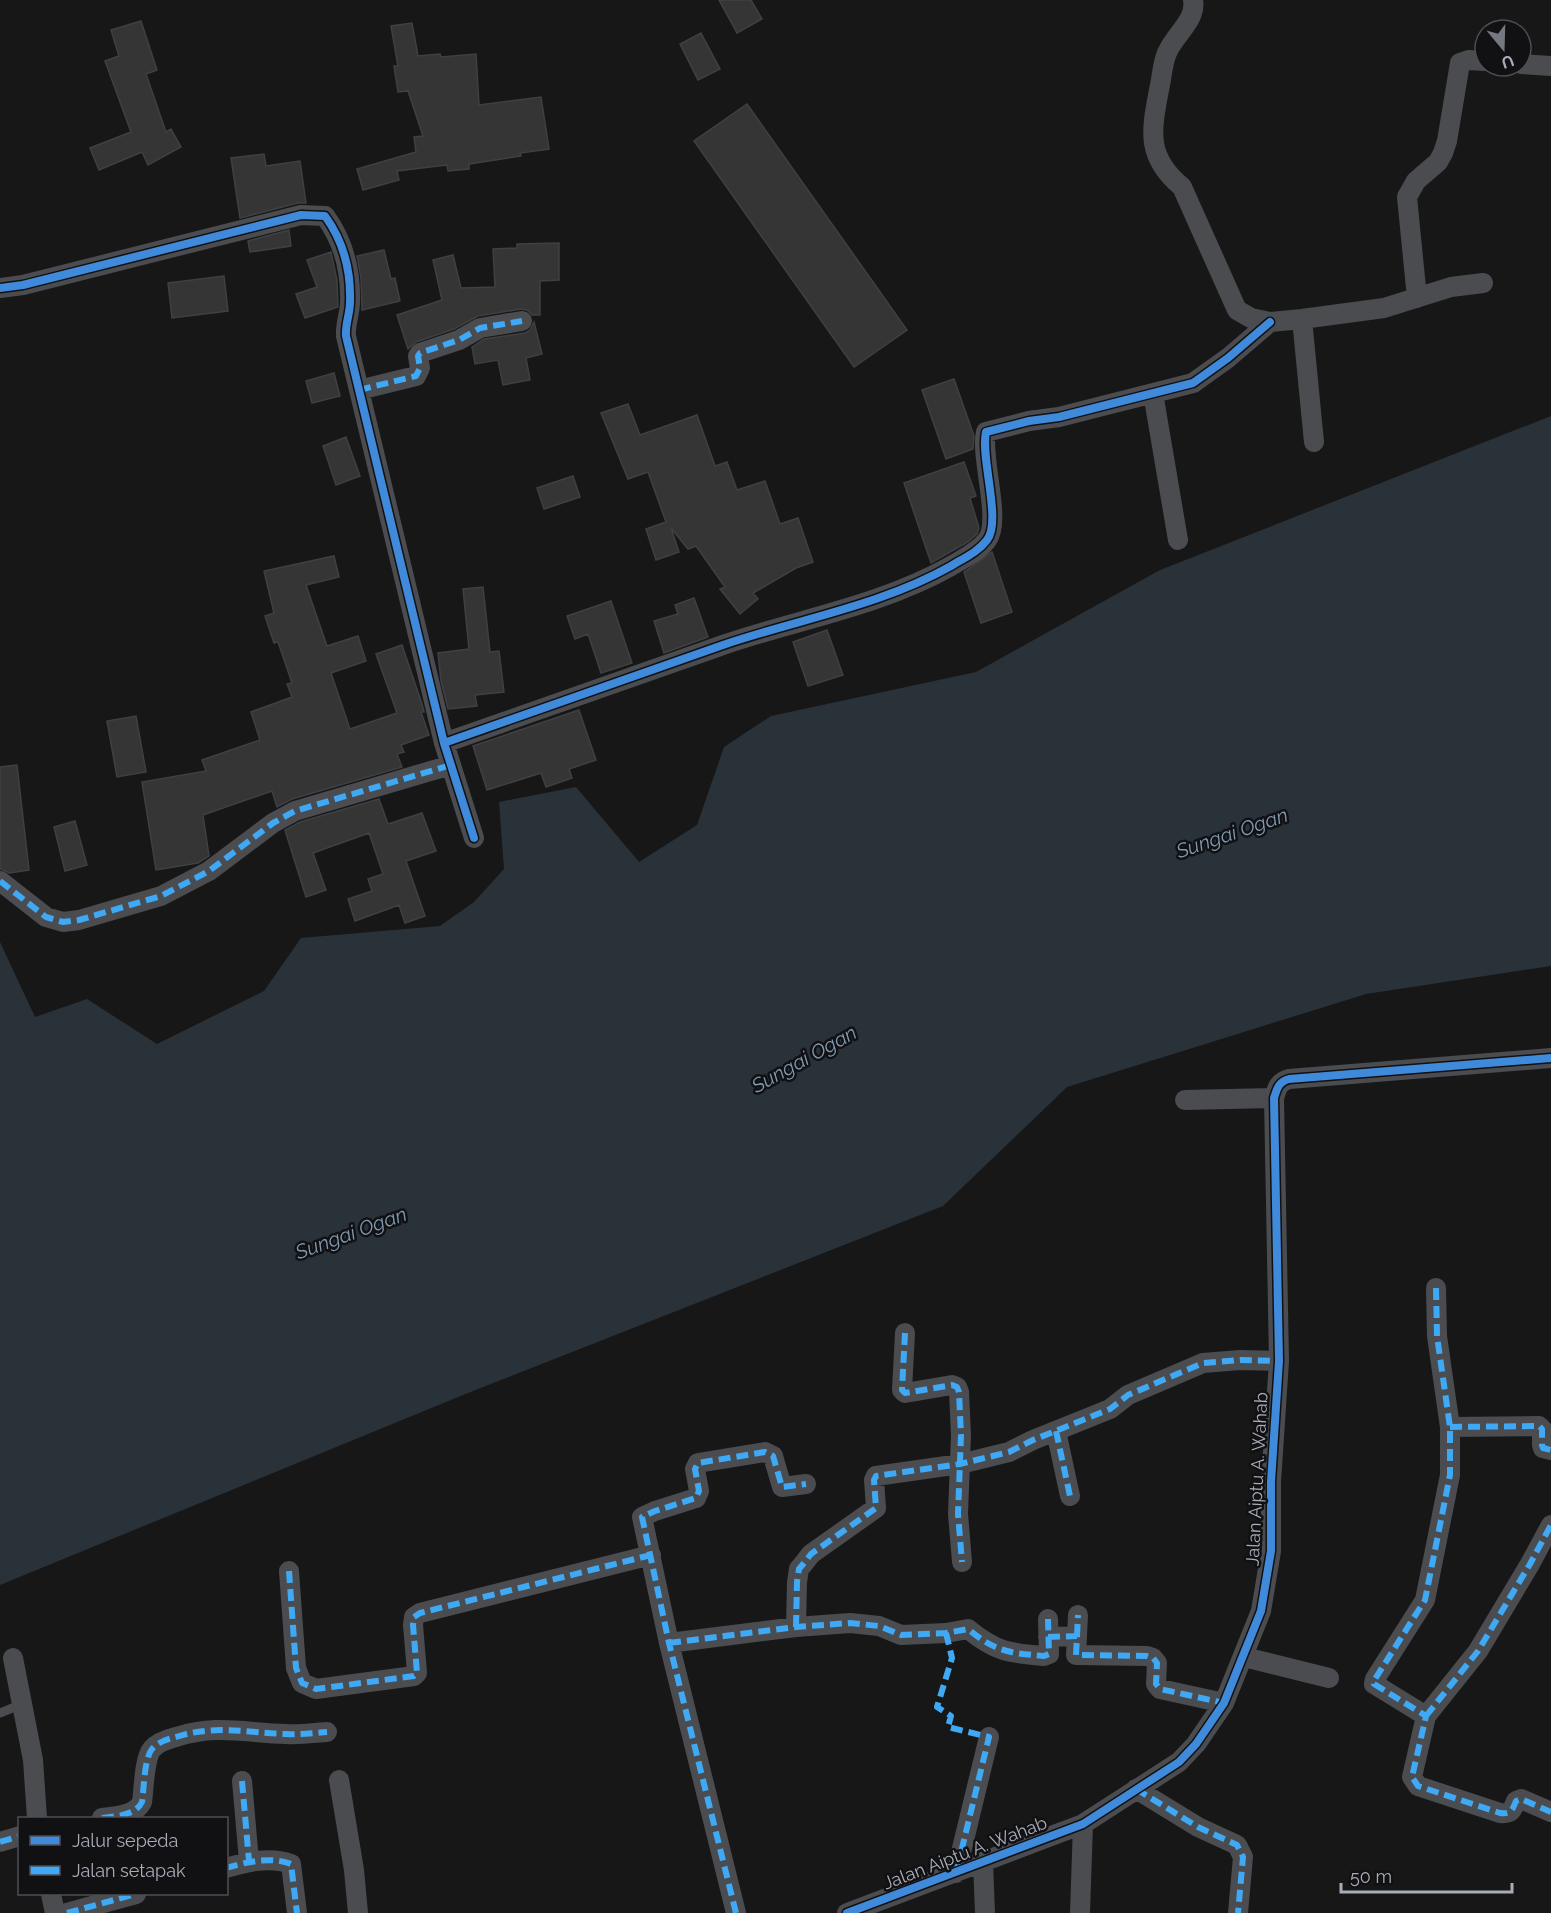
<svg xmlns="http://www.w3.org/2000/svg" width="1551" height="1913" viewBox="0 0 1551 1913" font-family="Raleway,sans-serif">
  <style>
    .water { fill: #2a3239 }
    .building { fill: #353536; stroke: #3f4043; stroke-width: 1.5 }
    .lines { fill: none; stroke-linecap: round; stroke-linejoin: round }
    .service { stroke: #4b4c50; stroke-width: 9 }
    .minor { stroke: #4b4c50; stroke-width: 20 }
    .quiet { stroke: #3fa9f5; stroke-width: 6; stroke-dasharray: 12 6; stroke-linecap: butt }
    .cycleway-casing { stroke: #111113; stroke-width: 11 }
    .cycleway { stroke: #408adc; stroke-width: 8 }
    .labels { text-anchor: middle; stroke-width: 5; stroke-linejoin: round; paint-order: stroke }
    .street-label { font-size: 18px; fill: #a8adb8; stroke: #111113 }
    .water-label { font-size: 20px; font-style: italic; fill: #7f9bb3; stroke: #111113 }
  </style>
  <rect width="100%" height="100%" fill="#171717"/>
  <!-- water -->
  <path class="water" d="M 1551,416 L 1551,966 L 1366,994 L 1067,1087 L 943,1206 L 468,1393 L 0,1585 L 0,942 L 35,1017 L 87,999 L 157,1044 L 264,991 L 301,938 L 440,926 L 474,902 L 504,869 L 499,802 L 576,787 L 639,862 L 697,825 L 724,747 L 771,716 L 976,672 L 1160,570 Z"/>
  <!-- building -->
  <path class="building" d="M 719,0 L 751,0 L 762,19 L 737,33 Z
    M 141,21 L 157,70 L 146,74 L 166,132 L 171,129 L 181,147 L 148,165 L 142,152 L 99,170 L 90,148 L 131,132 L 105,61 L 119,56 L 111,30 Z
    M 412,23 L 418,56 L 440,54 L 441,57 L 476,54 L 479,105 L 541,97 L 549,149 L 520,153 L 521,156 L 469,164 L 469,169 L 448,171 L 447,165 L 397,171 L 399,180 L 363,190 L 357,169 L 416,152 L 414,137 L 423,136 L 408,91 L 398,92 L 394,66 L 398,66 L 391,26 Z
    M 701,33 L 720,69 L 698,80 L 680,44 Z
    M 747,104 L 907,330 L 854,367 L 694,141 Z
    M 264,154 L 266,166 L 300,161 L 306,203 L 298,203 L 240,218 L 231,158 Z
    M 289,230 L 291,246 L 250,252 L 248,241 Z
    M 559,243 L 559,280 L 540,281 L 540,315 L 532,315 L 527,310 L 521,309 L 478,316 L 454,329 L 416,342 L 408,349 L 397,315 L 442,300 L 433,260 L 453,255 L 461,288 L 495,287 L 493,249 L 517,248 L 517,244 Z
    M 384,250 L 391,279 L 395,278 L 400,301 L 362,310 L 361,278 L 357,256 Z
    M 331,252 L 337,280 L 338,307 L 305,318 L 296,294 L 317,287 L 307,260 Z
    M 224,276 L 228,311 L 172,318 L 168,283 Z
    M 534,322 L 542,354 L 526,358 L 530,380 L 503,385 L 498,360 L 475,364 L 472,347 L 484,339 L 525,333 L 530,330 Z
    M 334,373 L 340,396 L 312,403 L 306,381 Z
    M 954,379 L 974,436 L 973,449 L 946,459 L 922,390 Z
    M 628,404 L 640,435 L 697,415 L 715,466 L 727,462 L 737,490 L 765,481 L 780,524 L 798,518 L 813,562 L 796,568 L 753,593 L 758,599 L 740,614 L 720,589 L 725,587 L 696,546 L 688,549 L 671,528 L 679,552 L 656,560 L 646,529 L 666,522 L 648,472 L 628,479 L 601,413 Z
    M 346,437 L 360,476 L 336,485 L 323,446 Z
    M 964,462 L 976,496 L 970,498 L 979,528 L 977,534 L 968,542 L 931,563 L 904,483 Z
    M 573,476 L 580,497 L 544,509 L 537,488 Z
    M 992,552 L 1012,612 L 981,623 L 964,572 Z
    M 334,556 L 339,577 L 306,585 L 327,646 L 358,636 L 366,661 L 331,673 L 350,729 L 397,713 L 376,654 L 402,645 L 422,704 L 424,712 L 421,712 L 429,735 L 401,745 L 404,752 L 397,754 L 402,767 L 292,799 L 277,807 L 272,791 L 203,815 L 209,856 L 198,863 L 156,870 L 142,782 L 206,771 L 202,760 L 260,740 L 251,712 L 292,697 L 287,684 L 292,683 L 278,642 L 274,643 L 265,616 L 274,613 L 264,571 Z
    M 483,587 L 490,652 L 499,651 L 504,692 L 475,695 L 477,706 L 448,709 L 441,681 L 438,653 L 469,649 L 463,589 Z
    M 694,598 L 708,637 L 664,653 L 654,621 L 678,614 L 675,605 Z
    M 611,601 L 632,663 L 601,673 L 588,634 L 575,639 L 567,616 Z
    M 827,630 L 843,675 L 808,686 L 793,642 Z
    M 579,710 L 596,760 L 569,769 L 572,778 L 546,787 L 541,773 L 487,790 L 473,746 Z
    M 136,716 L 146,772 L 117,777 L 107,721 Z
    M 17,765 L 29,870 L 9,873 L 0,869 L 0,767 Z
    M 379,799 L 388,824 L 422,813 L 436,851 L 406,861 L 425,916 L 405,923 L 399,905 L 355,921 L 348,899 L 372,891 L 368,879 L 383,874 L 369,833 L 313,853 L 326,890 L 306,897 L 285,830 L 300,822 Z
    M 75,821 L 87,865 L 65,871 L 54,827 Z"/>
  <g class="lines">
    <!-- service -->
    <path class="service" d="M 0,1713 L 22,1704"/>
    <!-- minor -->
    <path class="minor" d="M 1193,0 C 1197,20 1174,35 1167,53 C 1162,64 1162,78 1159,90 C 1151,132 1146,157 1182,187 L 1237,310 L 1251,318 L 1270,322 L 1302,319 L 1384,308 L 1451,287 L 1483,283
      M 1521,64 L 1551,66
      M 0,288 L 23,285 L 301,215 L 325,216 C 344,242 351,270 350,302 C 350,314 345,324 346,336 L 444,743 L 474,838
      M 1417,298 L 1407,197 L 1416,181 L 1438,162 L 1443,153 L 1447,141 L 1460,63 L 1469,60 L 1485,61
      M 1302,319 L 1314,442
      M 359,390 L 416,376 L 420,368 L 418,356 L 420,353 L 459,340 L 480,328 L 522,321
      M 1153,393 L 1178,540
      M 444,743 C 537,710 630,677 723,645 C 799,619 880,606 951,566 C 964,558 978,552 987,540 C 1002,521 980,457 986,432 L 1029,421 L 1059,417 L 1193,383 L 1228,358 L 1270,322
      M 0,881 L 46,917 L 63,922 L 79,920 L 161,896 L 209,871 L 273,823 L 295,811 L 451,765
      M 1185,1100 L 1274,1098
      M 1436,1288 L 1437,1336 L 1450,1427 L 1450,1475 L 1425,1600 L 1375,1679 L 1374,1684 L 1426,1716 L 1412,1777 L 1418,1786 L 1500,1813 C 1511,1814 1512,1811 1516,1801 L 1521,1799 L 1551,1812
      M 905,1333 L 902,1390 L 905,1393 L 952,1385 L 957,1387 L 959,1392 L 961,1435 L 958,1514 L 962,1562
      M 1450,1427 L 1539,1426 L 1542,1429 L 1542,1445 L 1543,1448 L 1551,1450
      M 1056,1431 L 1070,1496
      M 289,1571 L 296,1668 L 302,1683 L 316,1689 L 414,1676 L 417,1673 L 413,1625 L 414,1617 L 420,1613 L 651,1555
      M 796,1627 L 797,1582 L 799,1569 L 804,1563 L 811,1554 L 876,1508 L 874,1480 L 876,1476 L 960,1464 L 1009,1452 L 1033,1440 L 1110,1409 L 1128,1395 L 1203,1363 L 1240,1360 L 1279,1361
      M 1077,1636 L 1078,1615
      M 1048,1637 L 1077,1636 L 1076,1655 L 1147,1656 L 1153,1658 L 1157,1663 L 1156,1684 L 1160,1689 L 1224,1703
      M 669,1643 L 796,1627 L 850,1623 L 879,1626 L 901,1635 L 946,1633 L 968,1629 C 996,1652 1009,1653 1044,1656 L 1049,1654 L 1048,1619
      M 1244,1657 L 1329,1678
      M 13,1658 L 33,1760 L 37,1818
      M 1426,1716 L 1478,1651 L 1530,1564 L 1551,1525
      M 339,1780 L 354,1870 L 358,1913
      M 242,1781 L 249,1861
      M 1136,1789 L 1198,1827 L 1237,1845 L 1243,1857 L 1238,1913
      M 102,1818 C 116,1816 135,1816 142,1802 C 144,1789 144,1759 152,1749 C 158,1742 168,1739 176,1737 C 217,1724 245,1733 286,1734 C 299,1735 313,1733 327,1732
      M 0,1842 L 20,1836
      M 983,1862 L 985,1913
      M 226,1868 C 246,1862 271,1856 291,1864 L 297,1913
      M 956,1873 L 989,1737
      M 51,1894 L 55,1913
      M 67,1913 L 136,1894
      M 736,1913 L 669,1643 L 642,1517 L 655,1511 L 696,1498 L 699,1491 L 695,1469 L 698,1463 L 765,1452 L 773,1456 L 782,1487 L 806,1484
      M 847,1913 L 1083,1824 L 1179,1762 L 1196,1744 L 1224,1703 L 1261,1611 L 1271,1551 L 1271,1482 L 1279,1361 L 1274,1098 C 1277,1089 1278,1082 1289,1079 L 1551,1058
      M 1080,1913 L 1083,1824"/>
    <!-- quiet -->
    <path class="quiet" d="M 359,390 L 416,376 L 420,368 L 418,356 L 420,353 L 459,340 L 480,328 L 522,321
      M 0,881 L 46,917 L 63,922 L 79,920 L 161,896 L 209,871 L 273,823 L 295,811 L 451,765
      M 1436,1288 L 1437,1336 L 1450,1427 L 1450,1475 L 1425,1600 L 1375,1679 L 1374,1684 L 1426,1716 L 1412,1777 L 1418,1786 L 1500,1813 C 1511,1814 1512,1811 1516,1801 L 1521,1799 L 1551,1812
      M 905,1333 L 902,1390 L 905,1393 L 952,1385 L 957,1387 L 959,1392 L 961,1435 L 958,1514 L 962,1562
      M 1450,1427 L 1539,1426 L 1542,1429 L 1542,1445 L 1543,1448 L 1551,1450
      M 1056,1431 L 1070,1496
      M 289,1571 L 296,1668 L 302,1683 L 316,1689 L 414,1676 L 417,1673 L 413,1625 L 414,1617 L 420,1613 L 651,1555
      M 796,1627 L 797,1582 L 799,1569 L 804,1563 L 811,1554 L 876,1508 L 874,1480 L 876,1476 L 960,1464 L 1009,1452 L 1033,1440 L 1110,1409 L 1128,1395 L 1203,1363 L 1240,1360 L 1279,1361
      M 946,1633 L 952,1658 L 937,1707 L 951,1716 L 948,1727 L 989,1737 L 956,1873
      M 1077,1636 L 1078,1615
      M 1048,1637 L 1077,1636 L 1076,1655 L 1147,1656 L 1153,1658 L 1157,1663 L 1156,1684 L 1160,1689 L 1224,1703
      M 669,1643 L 796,1627 L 850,1623 L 879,1626 L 901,1635 L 946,1633 L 968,1629 C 996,1652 1009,1653 1044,1656 L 1049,1654 L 1048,1619
      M 1426,1716 L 1478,1651 L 1530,1564 L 1551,1525
      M 242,1781 L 249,1861
      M 1136,1789 L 1198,1827 L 1237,1845 L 1243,1857 L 1238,1913
      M 102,1818 C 116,1816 135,1816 142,1802 C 144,1789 144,1759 152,1749 C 158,1742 168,1739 176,1737 C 217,1724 245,1733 286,1734 C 299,1735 313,1733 327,1732
      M 0,1842 L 20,1836
      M 226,1868 C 246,1862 271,1856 291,1864 L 297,1913
      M 67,1913 L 136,1894
      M 736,1913 L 669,1643 L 642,1517 L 655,1511 L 696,1498 L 699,1491 L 695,1469 L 698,1463 L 765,1452 L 773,1456 L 782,1487 L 806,1484"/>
    <!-- cycleway casing -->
    <g class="cycleway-casing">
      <path id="cycleway" d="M 0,288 L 23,285 L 301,215 L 325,216 C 344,242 351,270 350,302 C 350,314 345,324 346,336 L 444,743 L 474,838
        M 444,743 C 537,710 630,677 723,645 C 799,619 880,606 951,566 C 964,558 978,552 987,540 C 1002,521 980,457 986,432 L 1029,421 L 1059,417 L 1193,383 L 1228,358 L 1270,322
        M 847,1913 L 1083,1824 L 1179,1762 L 1196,1744 L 1224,1703 L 1261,1611 L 1271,1551 L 1271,1482 L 1279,1361 L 1274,1098 C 1277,1089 1278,1082 1289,1079 L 1551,1058"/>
    </g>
    <!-- cycleway -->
    <use href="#cycleway" class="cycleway"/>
  </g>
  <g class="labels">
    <!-- street labels -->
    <g class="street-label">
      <text transform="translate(1257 1479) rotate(-87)" y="6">Jalan Aiptu A. Wahab</text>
      <text transform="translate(965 1853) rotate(-21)" y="6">Jalan Aiptu A. Wahab</text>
    </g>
    <!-- water labels -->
    <g class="water-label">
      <text transform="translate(1232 833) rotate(-19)" y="7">Sungai Ogan</text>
      <text transform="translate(804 1059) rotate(-29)" y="7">Sungai Ogan</text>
      <text transform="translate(351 1233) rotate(-20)" y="7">Sungai Ogan</text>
    </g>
  </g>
  <!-- legend -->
  <rect x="18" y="1817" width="210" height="78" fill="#111113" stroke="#4d4f55" stroke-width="1.5"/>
  <rect x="30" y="1836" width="30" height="9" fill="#408adc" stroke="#4d4f55" stroke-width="1.5"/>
  <text x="72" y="1847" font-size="18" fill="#a8adb8">Jalur sepeda</text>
  <rect x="30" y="1866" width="30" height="9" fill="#3fa9f5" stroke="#4d4f55" stroke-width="1.5"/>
  <text x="72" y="1877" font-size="18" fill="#a8adb8">Jalan setapak</text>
  <!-- north arrow -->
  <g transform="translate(1503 48) rotate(161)"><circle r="28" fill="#111113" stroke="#4d4f55" stroke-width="1.5"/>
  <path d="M0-4.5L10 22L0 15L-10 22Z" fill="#757880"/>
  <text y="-9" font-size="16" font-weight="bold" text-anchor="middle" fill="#a8adb8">U</text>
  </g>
  <!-- scale -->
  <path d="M1341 1883v9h171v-9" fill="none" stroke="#a8adb8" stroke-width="3"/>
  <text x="1350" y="1883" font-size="18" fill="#a8adb8" stroke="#111113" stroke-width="4.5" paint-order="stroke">50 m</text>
</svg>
